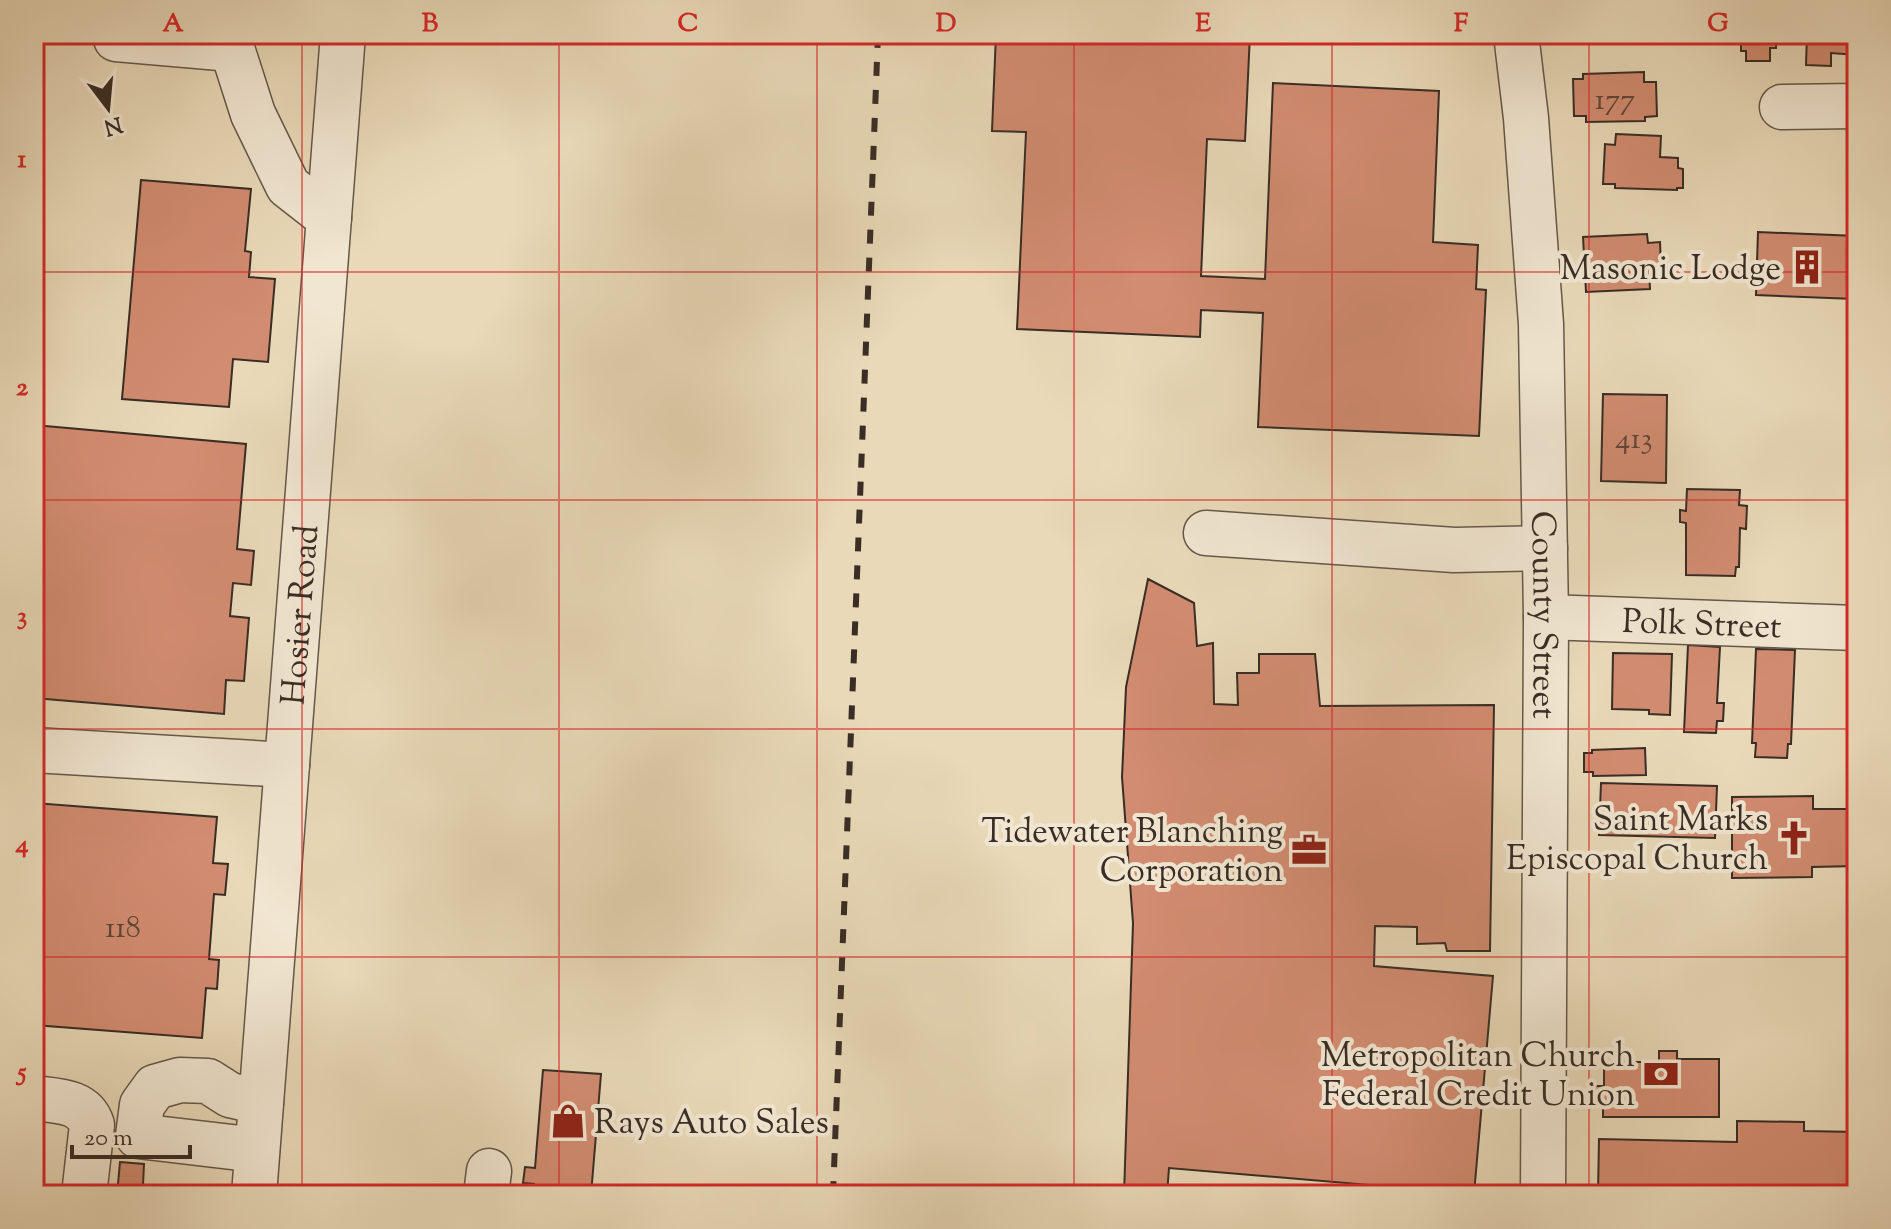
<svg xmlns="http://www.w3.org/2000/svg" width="1891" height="1229" viewBox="0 0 1891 1229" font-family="'Sorts Mill Goudy',serif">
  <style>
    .building { fill: #d28c71; stroke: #392d25; stroke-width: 2 }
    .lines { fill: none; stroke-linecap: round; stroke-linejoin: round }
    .minor-casing { stroke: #65584a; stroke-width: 47 }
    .minor { stroke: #f1e6d1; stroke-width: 44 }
    .rail { stroke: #392d25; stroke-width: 6; stroke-dasharray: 14 14; stroke-linecap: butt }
    .grid { fill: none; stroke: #d62828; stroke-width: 2; stroke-opacity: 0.55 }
    .labels { text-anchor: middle; stroke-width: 8; stroke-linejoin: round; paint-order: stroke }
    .number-label { font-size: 30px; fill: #5f4538 }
    .poi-label { font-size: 34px; fill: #392d25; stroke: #f1e6d1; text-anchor: end }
    .street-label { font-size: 34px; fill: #392d25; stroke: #f1e6d1 }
    .neatline { fill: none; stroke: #d62828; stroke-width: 3 }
    .grid-label { font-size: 26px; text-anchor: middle; font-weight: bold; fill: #d62828 }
  </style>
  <rect width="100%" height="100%" fill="#e9d9b8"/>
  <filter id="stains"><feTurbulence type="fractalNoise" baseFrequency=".0025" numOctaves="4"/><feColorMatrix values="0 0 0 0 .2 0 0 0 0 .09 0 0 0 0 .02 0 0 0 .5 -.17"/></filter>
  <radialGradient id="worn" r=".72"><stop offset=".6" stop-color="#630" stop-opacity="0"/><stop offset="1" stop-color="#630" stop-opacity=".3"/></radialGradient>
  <!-- building -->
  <path class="building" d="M 996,34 L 1250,34 L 1245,141 L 1207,139 L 1201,276 L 1265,279 L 1273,83 L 1439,91 L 1433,242 L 1478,245 L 1476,289 L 1486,290 L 1479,436 L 1258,427 L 1263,313 L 1201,310 L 1200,337 L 1017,329 L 1026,132 L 992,131 Z
    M 1741,34 L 1776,34 L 1776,48 L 1770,48 L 1770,61 L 1746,61 L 1746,51 L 1741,51 Z
    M 1807,34 L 1857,34 L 1857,55 L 1831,53 L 1831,66 L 1806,65 Z
    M 1644,72 L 1644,82 L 1656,82 L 1657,116 L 1645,117 L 1645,121 L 1586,122 L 1586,116 L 1574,116 L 1573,79 L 1583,79 L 1583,74 Z
    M 1616,134 L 1661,136 L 1660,157 L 1678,158 L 1678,168 L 1683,169 L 1683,188 L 1677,188 L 1677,190 L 1615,188 L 1615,184 L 1603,184 L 1605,144 L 1615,145 Z
    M 141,180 L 251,189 L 245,251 L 251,252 L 249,277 L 275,279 L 268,362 L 233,359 L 229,407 L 122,399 Z
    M 1758,232 L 1857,236 L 1854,299 L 1756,295 Z
    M 1647,234 L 1648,243 L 1660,242 L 1661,266 L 1649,267 L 1650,289 L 1586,292 L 1583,237 Z
    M 1603,394 L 1667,395 L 1666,483 L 1601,481 Z
    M 34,425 L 246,444 L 237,549 L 254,551 L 251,585 L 233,583 L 230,616 L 249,618 L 244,681 L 226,680 L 224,714 L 34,698 Z
    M 1687,489 L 1740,490 L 1739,505 L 1747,506 L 1746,529 L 1740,528 L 1739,567 L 1736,567 L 1735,576 L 1686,575 L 1686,523 L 1680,522 L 1680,510 L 1686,511 Z
    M 1148,579 L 1194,603 L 1197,646 L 1213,643 L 1214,704 L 1238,705 L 1237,673 L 1259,673 L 1259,654 L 1315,654 L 1320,706 L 1494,705 L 1490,951 L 1447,951 L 1445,943 L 1417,944 L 1417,927 L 1375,926 L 1374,966 L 1493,976 L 1474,1194 L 1169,1168 L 1167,1195 L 1124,1195 L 1133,923 L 1122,777 L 1126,687 Z
    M 1688,645 L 1720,647 L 1717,703 L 1724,703 L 1723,721 L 1717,721 L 1716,733 L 1684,732 Z
    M 1756,649 L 1795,650 L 1791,744 L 1788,744 L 1787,758 L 1755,757 L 1756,743 L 1752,743 Z
    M 1613,653 L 1672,654 L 1670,715 L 1649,714 L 1649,710 L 1612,709 Z
    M 1645,748 L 1646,775 L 1593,776 L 1593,772 L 1584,772 L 1584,753 L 1592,753 L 1592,750 Z
    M 1601,783 L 1717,786 L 1715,838 L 1599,835 Z
    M 1813,796 L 1813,809 L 1857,809 L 1857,866 L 1812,867 L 1812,877 L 1732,878 L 1732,797 Z
    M 34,803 L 217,817 L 213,863 L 228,864 L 225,895 L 214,894 L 209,959 L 219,960 L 217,989 L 206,988 L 202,1038 L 34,1025 Z
    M 1659,1051 L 1677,1051 L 1677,1059 L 1719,1059 L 1719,1117 L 1603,1117 L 1603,1103 L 1592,1102 L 1592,1086 L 1604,1086 L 1604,1062 L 1659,1062 Z
    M 543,1070 L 601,1074 L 591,1195 L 533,1195 L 534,1184 L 523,1183 L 525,1167 L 535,1168 Z
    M 1737,1121 L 1804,1122 L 1804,1131 L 1857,1132 L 1857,1195 L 1598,1195 L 1599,1139 L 1737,1142 Z
    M 120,1162 L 144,1164 L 143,1185 L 206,1190 L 205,1195 L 117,1195 Z"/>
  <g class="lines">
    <!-- minor casing -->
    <g class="minor-casing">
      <g id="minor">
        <path d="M 117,34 L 116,39 L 232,49"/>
        <path d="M 231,34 L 230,42 L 253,114 L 288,186 L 329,218"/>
        <path id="s1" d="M 1516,34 L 1526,118 L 1541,324 L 1546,617 L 1543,1195"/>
        <path d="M 1782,107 L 1857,106"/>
        <path d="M 1206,533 L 1454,550 L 1545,548"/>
        <path id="s2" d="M 1546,617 L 1857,628"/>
        <path d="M 34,750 L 287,765"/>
        <path d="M 34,1098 C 57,1101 84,1100 92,1125 L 84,1195"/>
        <path d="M 257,1150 L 138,1136 L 142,1105 L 155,1087 L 180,1080 L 208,1081 L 230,1095 L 261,1102"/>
        <path id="s3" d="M 254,1195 L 343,34"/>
        <path d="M 486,1195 L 489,1171"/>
      </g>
    </g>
    <!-- minor -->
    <use href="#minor" class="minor"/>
    <!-- rail -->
    <path class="rail" d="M 833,1195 L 878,34"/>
  </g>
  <!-- grid -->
  <path class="grid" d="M 302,34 L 302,1195M 559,34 L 559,1195M 817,34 L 817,1195M 1074,34 L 1074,1195M 1332,34 L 1332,1195M 1589,34 L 1589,1195M 34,272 L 1857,272M 34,500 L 1857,500M 34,729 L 1857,729M 34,957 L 1857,957"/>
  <!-- icons -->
  <defs>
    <g id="building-bare" transform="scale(2.76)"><path d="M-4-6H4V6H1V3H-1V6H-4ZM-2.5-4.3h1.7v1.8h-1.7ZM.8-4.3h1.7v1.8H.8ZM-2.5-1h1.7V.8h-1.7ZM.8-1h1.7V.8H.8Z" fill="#8f2418" stroke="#f1e6d1" stroke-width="2.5" paint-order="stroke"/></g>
    <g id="church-bare" transform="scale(2.76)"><path d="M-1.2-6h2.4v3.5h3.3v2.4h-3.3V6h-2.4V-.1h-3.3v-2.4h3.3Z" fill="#8f2418" stroke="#f1e6d1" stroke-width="2.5" paint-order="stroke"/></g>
    <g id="office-bare" transform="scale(2.76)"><path d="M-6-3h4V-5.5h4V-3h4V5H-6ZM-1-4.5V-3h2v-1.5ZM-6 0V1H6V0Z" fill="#8f2418" stroke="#f1e6d1" stroke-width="2.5" paint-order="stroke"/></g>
    <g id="bank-bare" transform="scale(2.76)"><path d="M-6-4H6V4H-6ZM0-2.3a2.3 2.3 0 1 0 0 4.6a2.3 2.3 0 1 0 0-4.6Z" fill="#8f2418" stroke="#f1e6d1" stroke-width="2.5" paint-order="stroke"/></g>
    <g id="shop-bare" transform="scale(2.76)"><path d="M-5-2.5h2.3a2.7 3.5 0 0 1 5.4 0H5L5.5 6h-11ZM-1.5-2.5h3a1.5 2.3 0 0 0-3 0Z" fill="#8f2418" stroke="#f1e6d1" stroke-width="2.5" paint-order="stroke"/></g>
  </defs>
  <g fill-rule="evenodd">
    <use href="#building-bare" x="1807" y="267"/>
    <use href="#church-bare" x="1794" y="838"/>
    <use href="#office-bare" x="1309" y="850"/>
    <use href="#bank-bare" x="1661" y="1074"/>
    <use href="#shop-bare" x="568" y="1121"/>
  </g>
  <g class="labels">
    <!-- number labels -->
    <g class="number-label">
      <text x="1615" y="109">177</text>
      <text x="1634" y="448">413</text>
      <text x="123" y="937">118</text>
    </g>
    <!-- poi labels -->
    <g class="poi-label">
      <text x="1781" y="279">Masonic Lodge</text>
      <text x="1768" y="830">Saint Marks<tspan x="1768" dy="39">Episcopal Church</tspan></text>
      <text x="1283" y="842">Tidewater Blanching<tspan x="1283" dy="39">Corporation</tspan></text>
      <text x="1635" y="1066">Metropolitan Church<tspan x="1635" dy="39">Federal Credit Union</tspan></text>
      <text x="594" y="1133" text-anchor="start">Rays Auto Sales</text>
    </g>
    <!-- street labels -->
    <g class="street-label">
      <text dy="12" stroke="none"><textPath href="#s3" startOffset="582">Hosier Road</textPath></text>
      <text dy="12" stroke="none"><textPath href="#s1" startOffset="582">County Street</textPath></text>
      <text dy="12" stroke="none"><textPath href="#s2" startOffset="156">Polk Street</textPath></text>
    </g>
  </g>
  <!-- margin -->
  <rect width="1891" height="1229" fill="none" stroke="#e9d9b8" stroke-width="88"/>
  <!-- north arrow -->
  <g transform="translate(108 108) rotate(164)" stroke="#f1e6d1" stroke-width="6" paint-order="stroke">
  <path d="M0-6L14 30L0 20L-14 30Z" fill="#392d25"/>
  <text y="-12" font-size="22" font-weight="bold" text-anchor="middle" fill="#392d25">N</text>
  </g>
  <!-- scale -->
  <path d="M72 1145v12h118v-12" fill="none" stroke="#392d25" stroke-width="4"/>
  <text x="84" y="1145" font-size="24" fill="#392d25" stroke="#f1e6d1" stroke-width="6" paint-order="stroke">20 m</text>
  <rect x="44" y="44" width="1803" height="1141" class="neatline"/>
  <g class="grid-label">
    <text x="173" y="31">A</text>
    <text x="430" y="31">B</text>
    <text x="688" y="31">C</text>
    <text x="946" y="31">D</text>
    <text x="1203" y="31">E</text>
    <text x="1461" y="31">F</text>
    <text x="1718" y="31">G</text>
    <text x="22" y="167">1</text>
    <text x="22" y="395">2</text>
    <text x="22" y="624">3</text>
    <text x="22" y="852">4</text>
    <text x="22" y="1080">5</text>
  </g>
  <rect width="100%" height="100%" filter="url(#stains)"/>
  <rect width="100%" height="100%" fill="url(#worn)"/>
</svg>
